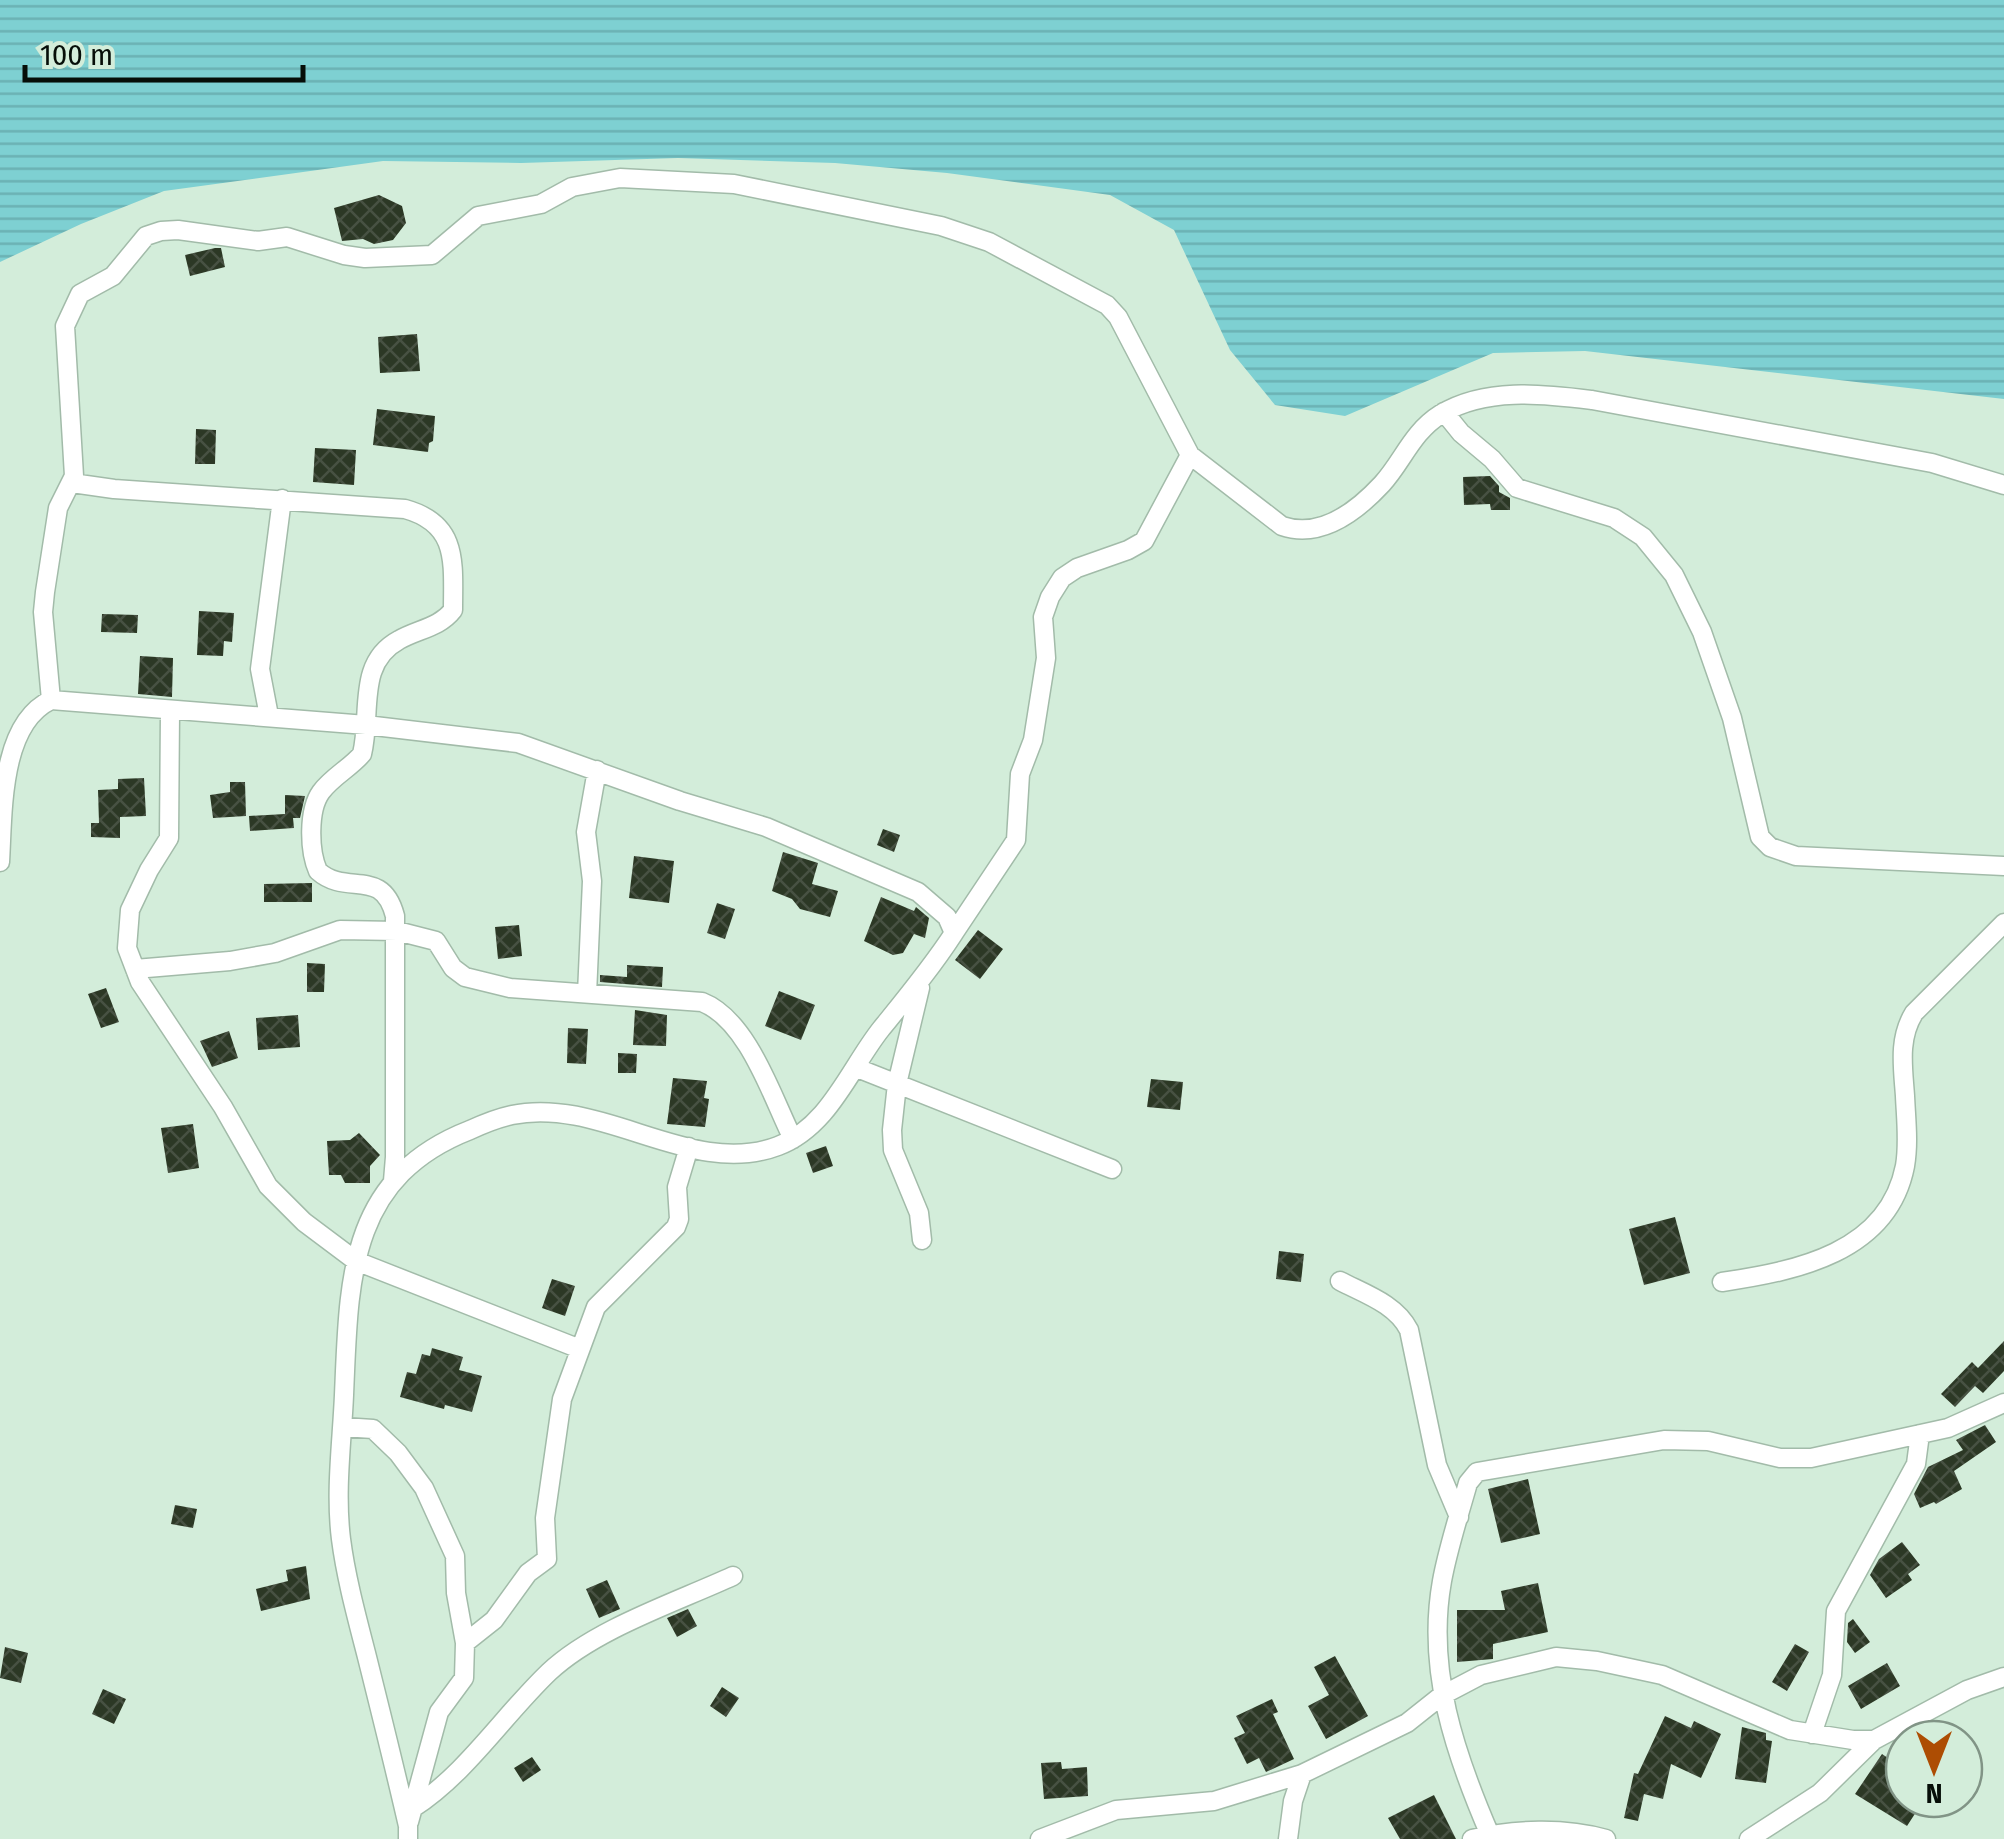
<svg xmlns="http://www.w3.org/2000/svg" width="2004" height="1839" viewBox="0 0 2004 1839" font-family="'Fira Sans Condensed',sans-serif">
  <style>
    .water { fill: url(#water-rules) }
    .building { fill: url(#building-cross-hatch) }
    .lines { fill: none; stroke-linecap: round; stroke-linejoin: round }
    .street-casing { stroke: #a2bba9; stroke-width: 21 }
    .street { stroke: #fff; stroke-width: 18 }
  </style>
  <defs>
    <pattern id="water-rules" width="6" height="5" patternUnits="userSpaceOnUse" patternTransform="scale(2.5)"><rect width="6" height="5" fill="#7ed0d2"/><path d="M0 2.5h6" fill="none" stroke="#6bb1b3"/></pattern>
    <pattern id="building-cross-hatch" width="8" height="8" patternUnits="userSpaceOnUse" patternTransform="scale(2.5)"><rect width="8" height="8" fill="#2c3825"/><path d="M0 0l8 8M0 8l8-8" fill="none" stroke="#475142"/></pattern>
  </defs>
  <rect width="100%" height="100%" fill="#d3edda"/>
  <!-- water -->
  <path class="water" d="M 0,0 L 2004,0 L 2004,399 L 1585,351 L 1493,353 L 1345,416 L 1275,405 L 1230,350 L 1174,230 L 1110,195 L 947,173 L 835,163 L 678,158 L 521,163 L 383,161 L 164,191 L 81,224 L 0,262 Z"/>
  <!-- building -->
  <path class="building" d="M 379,195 L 402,206 L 406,223 L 393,240 L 374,244 L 363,239 L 342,241 L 334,208 Z
    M 215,248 L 221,248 L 225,267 L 190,276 L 185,255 Z
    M 417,334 L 420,371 L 380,373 L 378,337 Z
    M 377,409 L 435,416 L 433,441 L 429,443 L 428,452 L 373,445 Z
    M 196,429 L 216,430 L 215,464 L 195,464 Z
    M 315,448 L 356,450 L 354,485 L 313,482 Z
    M 1490,476 L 1499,486 L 1499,492 L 1510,498 L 1510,510 L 1491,510 L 1490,504 L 1464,505 L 1463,477 Z
    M 199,611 L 234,613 L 232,642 L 224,641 L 223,656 L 197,655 Z
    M 102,614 L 138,615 L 137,633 L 101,632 Z
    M 140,656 L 173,658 L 172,697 L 138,694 Z
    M 144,778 L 146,816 L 120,817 L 120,838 L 91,837 L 91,823 L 99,823 L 98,790 L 118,789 L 118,779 Z
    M 230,782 L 245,782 L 246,816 L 213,818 L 210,795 L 230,792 Z
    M 285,795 L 305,796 L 300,818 L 293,818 L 294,828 L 250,831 L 249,816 L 285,814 Z
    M 883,829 L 900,835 L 894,852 L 877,845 Z
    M 783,852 L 818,863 L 812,884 L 838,891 L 830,917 L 800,909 L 792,899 L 772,891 Z
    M 634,856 L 674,861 L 669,903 L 629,898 Z
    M 312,883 L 312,902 L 264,902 L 264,884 Z
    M 881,897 L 914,911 L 916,907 L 929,918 L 925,938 L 914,934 L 903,953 L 893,955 L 864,941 Z
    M 717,903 L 735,909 L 725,939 L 707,933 Z
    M 519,925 L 522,956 L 498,959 L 495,927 Z
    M 978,930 L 1003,949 L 980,979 L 955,960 Z
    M 307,963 L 325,964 L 324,992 L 307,992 Z
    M 627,965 L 663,967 L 662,987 L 600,982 L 600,975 L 627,977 Z
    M 106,988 L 119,1022 L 101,1028 L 88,994 Z
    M 779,991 L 815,1005 L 801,1040 L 765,1026 Z
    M 635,1010 L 667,1015 L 666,1046 L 633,1045 Z
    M 298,1015 L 300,1047 L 258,1050 L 256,1018 Z
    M 568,1028 L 588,1029 L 586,1064 L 567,1063 Z
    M 229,1031 L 238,1058 L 212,1067 L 200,1041 Z
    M 618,1053 L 637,1054 L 636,1073 L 618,1073 Z
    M 673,1078 L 707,1081 L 704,1098 L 709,1099 L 705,1127 L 667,1124 Z
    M 1151,1079 L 1183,1082 L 1180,1110 L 1147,1107 Z
    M 193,1124 L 199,1168 L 168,1173 L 161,1128 Z
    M 359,1133 L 380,1155 L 370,1166 L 370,1183 L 345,1183 L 341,1175 L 329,1175 L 327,1141 L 350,1140 Z
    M 826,1146 L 833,1166 L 813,1173 L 806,1153 Z
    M 1675,1217 L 1690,1273 L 1644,1285 L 1629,1229 Z
    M 1279,1251 L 1304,1254 L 1301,1282 L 1276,1279 Z
    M 552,1279 L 575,1286 L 565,1316 L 542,1308 Z
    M 2004,1341 L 2004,1371 L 1983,1393 L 1975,1386 L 1955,1407 L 1941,1394 L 1972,1362 L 1978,1368 Z
    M 432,1348 L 463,1357 L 459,1370 L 482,1376 L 472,1412 L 445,1405 L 444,1409 L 400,1397 L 407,1372 L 416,1374 L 422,1354 L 430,1356 Z
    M 1985,1425 L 1996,1442 L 1954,1471 L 1962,1489 L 1936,1504 L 1934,1502 L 1920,1508 L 1914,1494 L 1928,1467 L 1963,1450 L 1956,1440 Z
    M 1528,1479 L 1540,1534 L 1501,1543 L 1488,1489 Z
    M 175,1505 L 197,1509 L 193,1528 L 171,1524 Z
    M 1902,1542 L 1920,1565 L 1908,1574 L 1912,1580 L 1886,1598 L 1870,1575 L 1879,1559 Z
    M 306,1566 L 310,1599 L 261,1611 L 256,1589 L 288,1581 L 286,1570 Z
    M 607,1580 L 620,1609 L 599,1618 L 586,1589 Z
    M 1538,1583 L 1548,1632 L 1493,1644 L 1493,1659 L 1457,1662 L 1457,1610 L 1505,1610 L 1501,1591 Z
    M 688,1609 L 697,1626 L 677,1637 L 667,1618 Z
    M 1853,1619 L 1870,1642 L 1855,1653 L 1847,1642 L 1848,1623 Z
    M 1795,1644 L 1809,1652 L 1787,1691 L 1772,1682 Z
    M 5,1647 L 28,1653 L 21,1683 L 0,1678 Z
    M 1335,1656 L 1368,1716 L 1326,1739 L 1308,1706 L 1329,1695 L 1314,1667 Z
    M 1887,1663 L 1900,1686 L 1861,1709 L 1848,1686 Z
    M 722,1687 L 739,1698 L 726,1717 L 710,1706 Z
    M 103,1689 L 126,1699 L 114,1724 L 92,1714 Z
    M 1272,1699 L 1278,1712 L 1273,1714 L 1294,1759 L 1266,1772 L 1259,1758 L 1247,1764 L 1234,1738 L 1245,1733 L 1236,1716 Z
    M 1665,1716 L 1691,1728 L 1694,1721 L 1721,1734 L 1701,1778 L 1671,1764 L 1663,1799 L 1644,1794 L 1638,1821 L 1624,1818 L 1634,1773 L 1638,1774 Z
    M 1742,1727 L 1766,1733 L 1766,1740 L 1772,1741 L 1766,1783 L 1735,1779 Z
    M 1882,1754 L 1903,1768 L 1896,1778 L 1904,1783 L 1899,1791 L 1904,1799 L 1920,1806 L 1907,1826 L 1855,1794 Z
    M 532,1757 L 541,1770 L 523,1782 L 514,1768 Z
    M 1061,1762 L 1062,1769 L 1087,1767 L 1088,1796 L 1044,1799 L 1041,1763 Z
    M 1434,1795 L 1456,1839 L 1400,1839 L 1388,1818 Z"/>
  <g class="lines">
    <!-- street casing -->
    <g class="street-casing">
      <path id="street" d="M 1444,412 L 1461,433 L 1492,459 L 1517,488 L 1614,518 L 1643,537 L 1674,575 L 1702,632 L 1732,718 L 1760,837 L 1770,847 L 1796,856 L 2004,866
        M 72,483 L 114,489 L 405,509 C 459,524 453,563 453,610 C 439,628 418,629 399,640 C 356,663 372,714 362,754 C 350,768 332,777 321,792 C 308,810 309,851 318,871 C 347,897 382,866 395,916 L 395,1157 L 393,1181
        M 51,700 L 43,612 L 45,592 L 58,508 L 74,476 L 65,326 L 80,294 L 113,276 L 146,236 L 161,231 L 178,230 L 258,241 L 287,237 L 344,255 L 365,258 L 432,255 L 478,216 L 541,204 L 572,187 L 620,178 L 734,184 L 941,226 L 989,242 L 1107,305 L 1118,317 L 1190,455 L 1282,526 C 1320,539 1356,512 1382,484 C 1403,461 1412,432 1441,414 C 1486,387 1542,394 1592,400 L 1932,463 L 2004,485
        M 170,712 L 169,838 L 149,870 L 130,910 L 127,948 L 140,982 L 223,1107 L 268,1186 L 304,1222 L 356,1261 L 580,1349
        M 269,716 L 260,669 L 282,499
        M 0,862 C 3,812 0,724 51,700 L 366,725 L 518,743 L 680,801 L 766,827 L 918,892 L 947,917 L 954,933 C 932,967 907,997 881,1029 C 850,1068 829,1127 778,1146 C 692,1179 602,1096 512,1115 C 498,1118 483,1124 470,1130 C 347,1178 349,1281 344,1395 C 342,1442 335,1491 341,1539 C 346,1578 357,1618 367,1657 C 381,1713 395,1769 408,1826 L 408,1839
        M 954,933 L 1016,840 L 1020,774 L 1033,740 L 1046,658 L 1043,617 L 1050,597 L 1062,578 L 1077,568 L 1128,550 L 1144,541 L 1190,455
        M 135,969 L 230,961 L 275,953 L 340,930 L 397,931 L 436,941 L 453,968 L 465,977 L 510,988 L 702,1002 C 748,1020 772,1097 793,1139
        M 920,988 L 897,1084 L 892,1130 L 893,1150 L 919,1213 L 922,1240
        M 587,994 L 592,881 L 586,832 L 597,770
        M 857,1068 L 1112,1169
        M 1340,1281 C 1365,1294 1396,1304 1409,1330 L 1437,1465 L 1459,1517
        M 1722,1282 C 1796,1271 1888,1253 1905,1166 C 1909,1143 1906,1119 1905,1096 C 1903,1067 1898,1039 1914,1013 L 2004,923
        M 343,1427 L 373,1429 L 398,1453 L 424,1488 L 455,1556 L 456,1593 L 465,1643 L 464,1678 L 439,1712 L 409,1822
        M 465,1643 L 494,1620 L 528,1573 L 547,1559 L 545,1518 L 562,1399 L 596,1307 L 676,1227 L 679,1219 L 677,1187 L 689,1147
        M 1812,1734 L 1832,1675 L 1836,1611 L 1916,1464 L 1920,1434
        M 413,1808 C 466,1774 503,1716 549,1672 C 595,1629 674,1603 733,1576
        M 1490,1835 C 1455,1754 1426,1670 1442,1581 C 1448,1548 1459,1515 1468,1483 L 1477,1472 L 1664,1440 L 1708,1441 L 1780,1458 L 1811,1458 L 1948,1428 L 2004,1403
        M 1040,1839 L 1116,1810 L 1214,1801 L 1302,1774 L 1407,1723 L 1441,1696 L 1481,1675 L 1556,1657 L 1597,1661 L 1662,1675 L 1790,1730 L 1853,1740 L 1874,1740 L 1967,1690 L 2004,1677
        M 1288,1839 L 1293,1801 L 1302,1774
        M 1472,1839 C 1514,1829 1564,1827 1606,1839
        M 1749,1839 L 1820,1793 L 1874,1740"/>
    </g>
    <!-- street -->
    <use href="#street" class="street"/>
  </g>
  <!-- north arrow -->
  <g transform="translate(1934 1769) rotate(180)"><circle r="48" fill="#d3edda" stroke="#819486" stroke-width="2.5"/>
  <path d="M0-8L18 38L0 25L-18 38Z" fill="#ad4d03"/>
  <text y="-15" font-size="28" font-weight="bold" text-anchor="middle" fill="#060e08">N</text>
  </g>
  <!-- scale -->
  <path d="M25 65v15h278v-15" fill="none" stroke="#060e08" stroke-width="5"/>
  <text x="40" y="65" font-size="30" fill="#060e08" stroke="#d3edda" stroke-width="8" paint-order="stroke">100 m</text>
</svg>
